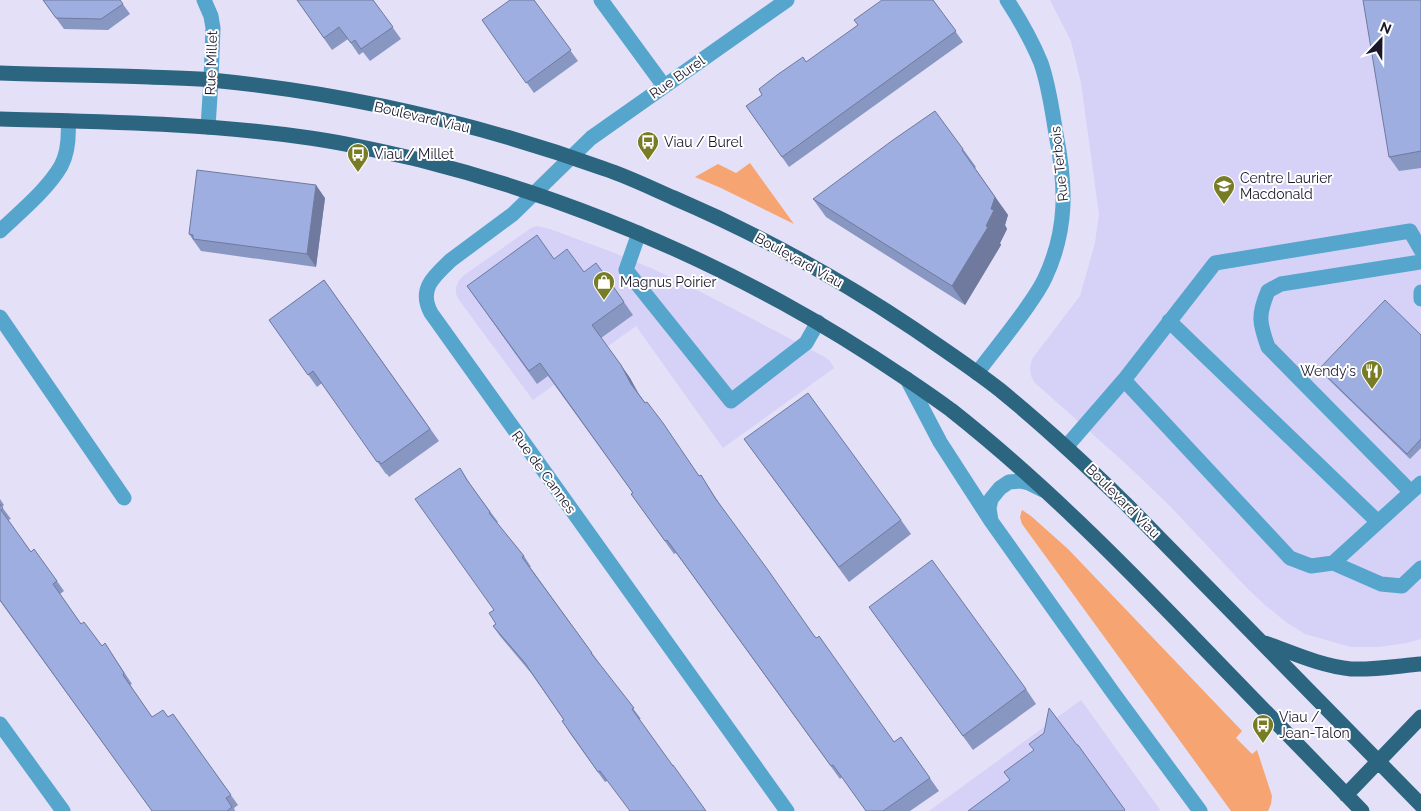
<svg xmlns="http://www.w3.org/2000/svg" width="1421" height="811" viewBox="0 0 1421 811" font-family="Raleway,sans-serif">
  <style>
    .built { fill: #d6d1f7 }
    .green { fill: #f6a472 }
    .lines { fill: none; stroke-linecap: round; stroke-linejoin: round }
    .minor { stroke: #55a5cc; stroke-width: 15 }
    .major { stroke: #2c6580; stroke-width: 15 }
    .wall { fill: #8896c2 }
    .shaded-wall { fill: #6f7a9e }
    .building { fill: #9eaee1; stroke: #6f7a9e }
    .labels { text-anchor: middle; stroke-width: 4; stroke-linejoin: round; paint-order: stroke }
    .street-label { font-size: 14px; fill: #1b172b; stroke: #fff }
    .poi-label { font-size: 14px; fill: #1b172b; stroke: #fff; text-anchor: start }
  </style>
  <rect width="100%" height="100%" fill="#e3e0f7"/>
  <!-- built -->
  <path class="built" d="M 1050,0 L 1421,0 L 1421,639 L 1406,643 L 1379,647 L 1351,647 L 1305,634 L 1286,622 L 1265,605 L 1246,587 L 1169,505 L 1125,463 L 1051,397 L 1035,383 L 1031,376 L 1030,368 L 1032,359 L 1080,296 L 1095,243 L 1099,214 L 1081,83 L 1071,41 Z
    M 537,226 L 550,229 L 612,252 L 653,269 L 701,292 L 825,357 L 830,361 L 834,368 L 723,448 L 636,326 L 533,400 L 459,300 L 456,294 L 456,288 L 458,282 L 463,276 L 531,228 Z
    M 1081,700 L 1161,811 L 929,811 Z"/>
  <!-- green -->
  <path class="green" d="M 750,163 L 794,224 L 721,188 L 695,177 L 718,164 L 736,173 Z
    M 1022,510 L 1031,516 L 1068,549 L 1242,731 L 1236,738 L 1252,754 L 1257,750 L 1272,796 L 1271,804 L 1268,811 L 1231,811 L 1022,524 L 1020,517 Z"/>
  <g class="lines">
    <!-- minor -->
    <path class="minor" d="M 204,0 L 211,16 L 213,28 L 211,80 L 208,127
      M 601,0 L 664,86
      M 787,0 L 591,138 L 513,214 L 451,260 C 434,276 418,289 431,313 L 787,811
      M 0,231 C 20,212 47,190 61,166 C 68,153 69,136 68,121
      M 639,233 L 626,270 L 731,401 L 806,343 L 818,322
      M 1421,292 L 1421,299
      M 0,317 L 124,498
      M 1169,321 L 1378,522
      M 977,373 C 993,352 1010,331 1025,310 C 1032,300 1040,289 1045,278 C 1068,229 1066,185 1056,134 C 1052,110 1049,86 1041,63 C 1032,41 1020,20 1007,0
      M 907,379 L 940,442 L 991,521 L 1114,694 L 1200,811
      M 1124,380 L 1290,558 L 1311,566 L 1333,563 L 1421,483
      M 1066,447 L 1124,380 L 1215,263 L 1410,231 L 1421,250
      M 1411,492 L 1268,347 C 1259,322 1258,315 1268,291 L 1281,284 L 1421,262
      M 991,521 L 989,508 L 991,499 L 1000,488 L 1009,482 L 1020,481 L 1029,483 L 1043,490
      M 1333,563 L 1381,584 L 1402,586 L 1421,568
      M 0,724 L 63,811"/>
    <!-- major -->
    <path class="major" d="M 0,73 C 50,75 100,75 149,77 C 170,78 191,78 211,80 C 344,93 480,124 605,169 C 629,177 651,188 674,198 C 758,234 838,278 914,329 C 943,349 972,368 1000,390 C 1044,426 1085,464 1125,503 L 1421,805
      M 0,119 C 104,122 207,123 310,138 C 347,143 384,152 420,160 C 547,192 668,240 783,303 C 825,326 865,351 905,378 C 920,388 936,399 951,410 C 1041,481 1121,562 1201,645 C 1254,700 1308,755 1362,811
      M 1265,643 C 1293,653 1321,666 1351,669 C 1374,670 1398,666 1421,664
      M 1346,795 L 1421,717"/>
  </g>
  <!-- wall -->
  <path class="wall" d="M 43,0 L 120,0 L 130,14 L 108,30 L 64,29 Z
    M 297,0 L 373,0 L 401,39 L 370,61 L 363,52 L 359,55 L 348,39 L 332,50 Z
    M 534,0 L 578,61 L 534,93 L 482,20 Z
    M 933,0 L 963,42 L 789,167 L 746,106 L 762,95 L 806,62 Z
    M 1421,0 L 1421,168 L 1399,171 L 1389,157 Z
    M 963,149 L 976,167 L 975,168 L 1008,215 L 1005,225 L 1007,229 L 1000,243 L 1001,245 L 965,305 L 826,217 L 813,199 Z
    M 325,198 L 316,267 L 201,251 L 189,234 Z
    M 554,259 L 584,272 L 610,282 L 633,315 L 601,338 L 630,378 L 639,394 L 699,476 L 701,475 L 721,506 L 815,637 L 894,742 L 901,737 L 939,791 L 910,811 L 866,811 L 842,777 L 840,779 L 687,568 L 676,553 L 674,554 L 631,494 L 633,493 L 548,376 L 537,384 L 467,286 Z
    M 324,280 L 439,441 L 389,477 L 387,474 L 386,474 L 322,383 L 317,387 L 269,320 Z
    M 1421,335 L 1421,448 L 1410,459 L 1323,374 L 1319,369 Z
    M 744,439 L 901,520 L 911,534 L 849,582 Z
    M 460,468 L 472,487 L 498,522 L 497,523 L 524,556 L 531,567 L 530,567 L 592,653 L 599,663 L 641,719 L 640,719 L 607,781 L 605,782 L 569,732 L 564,720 L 531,673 L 500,636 L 493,626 L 496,624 L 494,610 Z
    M 0,499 L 4,505 L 2,507 L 11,519 L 8,520 L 31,552 L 57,581 L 64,591 L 60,594 L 81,624 L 102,646 L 112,654 L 132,684 L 130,685 L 152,717 L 168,717 L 173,714 L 238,805 L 234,808 L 235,811 L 152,811 L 0,601 Z
    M 869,607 L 1026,689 L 1036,704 L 973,750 Z"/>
  <!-- shaded-wall -->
  <path class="shaded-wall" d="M 316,185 L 325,198 L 316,267 L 307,254 Z
    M 995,197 L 1008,215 L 1005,225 L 1007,229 L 1000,243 L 1001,245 L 965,305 L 952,286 L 986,226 Z
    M 621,365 L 630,378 L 640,397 L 631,384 Z"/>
  <!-- building -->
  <path class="building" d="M 43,0 L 120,0 L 123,4 L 101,19 L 56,18 Z
    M 297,0 L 373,0 L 393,27 L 361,49 L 355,40 L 351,43 L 339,27 L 324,38 Z
    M 510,0 L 534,0 L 571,50 L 526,83 L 482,20 Z
    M 882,0 L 933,0 L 956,31 L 782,157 L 746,106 L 762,95 L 759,89 L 777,75 L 803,57 L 806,62 L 858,25 L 854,20 Z
    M 1363,0 L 1421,0 L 1421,151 L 1389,157 Z
    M 935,111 L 963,149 L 962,150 L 995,197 L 991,209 L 994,210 L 986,226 L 988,227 L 952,286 L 813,199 L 893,140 Z
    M 197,170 L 316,185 L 307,254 L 193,239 L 193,235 L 189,234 Z
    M 537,235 L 554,259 L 567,249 L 584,272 L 596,263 L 610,282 L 624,302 L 592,325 L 621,365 L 631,384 L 645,403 L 647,402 L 663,423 L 699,476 L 701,475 L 715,498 L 768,570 L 815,637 L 817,638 L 819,636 L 894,742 L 901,737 L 930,778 L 883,811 L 866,811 L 833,765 L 831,766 L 678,555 L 667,540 L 665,541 L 631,494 L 633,493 L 540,363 L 529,371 L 467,286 Z
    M 324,280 L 430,429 L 381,464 L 379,461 L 377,462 L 313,371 L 308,375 L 269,320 Z
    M 1385,300 L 1421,335 L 1421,439 L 1407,454 L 1319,369 Z
    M 808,393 L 901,520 L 839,567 L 744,439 Z
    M 460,468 L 467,480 L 490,512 L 489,513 L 524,556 L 522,557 L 592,653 L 591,653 L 634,708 L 632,709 L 673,766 L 673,765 L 706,811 L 630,811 L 600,771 L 598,772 L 562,721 L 564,720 L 525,663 L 493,626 L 496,624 L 489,613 L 494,610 L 415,499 Z
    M 0,504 L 3,508 L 1,510 L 31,552 L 34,549 L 57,581 L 53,584 L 81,624 L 84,622 L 102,646 L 105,643 L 124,673 L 123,675 L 152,717 L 163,710 L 168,717 L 173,714 L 231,795 L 226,798 L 232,807 L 227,811 L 152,811 L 0,600 Z
    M 932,560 L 1026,689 L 963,736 L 869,607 Z
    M 1049,708 L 1077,745 L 1078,745 L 1125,810 L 1124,811 L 968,811 L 1010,780 L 1004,772 L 1034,750 L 1029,744 L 1044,733 Z"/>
  <!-- icons -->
  <defs>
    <g id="bus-pin" transform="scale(1.125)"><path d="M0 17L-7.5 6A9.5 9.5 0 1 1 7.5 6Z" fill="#787c25" stroke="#fff"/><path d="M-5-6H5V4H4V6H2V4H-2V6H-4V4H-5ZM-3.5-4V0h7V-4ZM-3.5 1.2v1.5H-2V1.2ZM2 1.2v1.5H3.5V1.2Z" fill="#fff"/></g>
    <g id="school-pin" transform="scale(1.125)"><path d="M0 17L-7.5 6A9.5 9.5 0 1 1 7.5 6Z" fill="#787c25" stroke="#fff"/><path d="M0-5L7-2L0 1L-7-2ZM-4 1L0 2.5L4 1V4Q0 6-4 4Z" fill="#fff"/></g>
    <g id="shop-pin" transform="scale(1.125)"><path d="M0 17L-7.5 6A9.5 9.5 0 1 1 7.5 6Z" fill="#787c25" stroke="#fff"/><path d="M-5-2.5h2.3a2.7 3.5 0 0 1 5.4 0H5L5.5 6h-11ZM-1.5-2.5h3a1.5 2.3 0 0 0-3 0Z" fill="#fff"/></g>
    <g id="restaurant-pin" transform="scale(1.125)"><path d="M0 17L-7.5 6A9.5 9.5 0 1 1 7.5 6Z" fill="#787c25" stroke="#fff"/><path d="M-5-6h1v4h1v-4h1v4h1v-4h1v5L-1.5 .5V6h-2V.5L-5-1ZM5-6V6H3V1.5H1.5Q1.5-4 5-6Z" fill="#fff"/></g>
  </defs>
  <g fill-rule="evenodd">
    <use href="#bus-pin" x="648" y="142"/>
    <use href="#bus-pin" x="358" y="154"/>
    <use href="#school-pin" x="1224" y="186"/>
    <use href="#shop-pin" x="604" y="282"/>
    <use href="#restaurant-pin" x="1372" y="371"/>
    <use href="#bus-pin" x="1263" y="725"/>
  </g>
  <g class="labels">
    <!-- street labels -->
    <g class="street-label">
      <text transform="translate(211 63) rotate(-88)" y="5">Rue Millet</text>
      <text transform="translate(677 77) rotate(-35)" y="5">Rue Burel</text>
      <text transform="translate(422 117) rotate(13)" y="5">Boulevard Viau</text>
      <text transform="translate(1059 164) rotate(-96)" y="5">Rue Terbois</text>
      <text transform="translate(799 260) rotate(29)" y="5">Boulevard Viau</text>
      <text transform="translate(544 472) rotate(54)" y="5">Rue de Cannes</text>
      <text transform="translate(1123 501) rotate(45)" y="5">Boulevard Viau</text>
    </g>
    <!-- poi labels -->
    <g class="poi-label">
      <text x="664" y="147">Viau / Burel</text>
      <text x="374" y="159">Viau / Millet</text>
      <text x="1240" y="183">Centre Laurier<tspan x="1240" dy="16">Macdonald</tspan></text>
      <text x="620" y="287">Magnus Poirier</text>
      <text x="1356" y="376" text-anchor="end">Wendy's</text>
      <text x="1279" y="722">Viau /<tspan x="1279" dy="16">Jean-Talon</tspan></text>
    </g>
  </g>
  <!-- north arrow -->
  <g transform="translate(1381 40) rotate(22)" stroke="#ffffff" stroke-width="4" paint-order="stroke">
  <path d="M0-4L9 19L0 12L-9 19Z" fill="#1b172b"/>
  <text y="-8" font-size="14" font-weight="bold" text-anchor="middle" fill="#1b172b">N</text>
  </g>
</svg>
